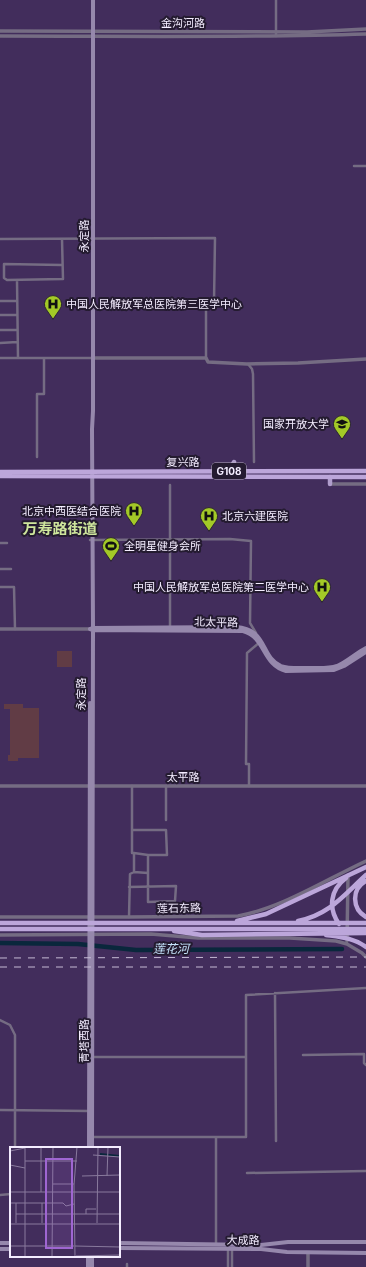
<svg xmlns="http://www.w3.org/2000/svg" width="366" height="1267" viewBox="0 0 366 1267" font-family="Inter,'Noto Sans SC',sans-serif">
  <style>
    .green { fill: #613c45 }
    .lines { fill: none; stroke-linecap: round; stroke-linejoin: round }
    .river { stroke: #0a273c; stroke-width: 4.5 }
    .minor { stroke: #756c83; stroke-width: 2.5 }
    .tertiary { stroke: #756c83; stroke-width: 3.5 }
    .secondary { stroke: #9688ac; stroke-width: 4 }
    .primary { stroke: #b09dcc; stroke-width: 4.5 }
    .trunk { stroke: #bca6da; stroke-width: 4.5 }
    .rail { stroke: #c5bad4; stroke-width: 1; stroke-dasharray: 7 7; stroke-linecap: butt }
    .labels { text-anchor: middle; stroke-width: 4; stroke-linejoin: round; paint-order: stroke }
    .shield { fill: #241b30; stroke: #b6aec1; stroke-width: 1 }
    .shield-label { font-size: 10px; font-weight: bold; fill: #f4edff }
    .street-label { font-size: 11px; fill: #f4edff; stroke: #241b30 }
    .poi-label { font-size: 11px; fill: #f4edff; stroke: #241b30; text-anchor: start }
    .water-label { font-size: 12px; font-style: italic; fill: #c5e3fb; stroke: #241b30 }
    .district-label { font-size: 15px; font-weight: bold; fill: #cee69c; stroke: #241b30 }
    .inset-river { fill: none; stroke: #0a273c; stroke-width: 2 }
    .inset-road { fill: none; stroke: #897a9d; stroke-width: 1 }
    .view { fill: #9f66d2; fill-opacity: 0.15; stroke: #9f66d2; stroke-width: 2 }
    .inset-edge { fill: none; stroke: #f4edff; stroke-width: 2 }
  </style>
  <rect width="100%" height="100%" fill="#422d5c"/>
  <!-- green -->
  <path class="green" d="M 57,651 L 72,651 L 72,667 L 57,667 Z
    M 4,704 L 23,704 L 23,708 L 39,708 L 39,758 L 18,758 L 18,761 L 8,761 L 8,755 L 10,755 L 10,709 L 4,709 Z"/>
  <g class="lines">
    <!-- river -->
    <path class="river" d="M 0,943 L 78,944 L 136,950 L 342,949"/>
    <!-- minor -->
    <path class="minor" d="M 276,0 L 276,36
      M 354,166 L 366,166
      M 0,239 L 215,238 L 214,302 L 206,302 L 206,358
      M 62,239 L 63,279 L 7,280 L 4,278 L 4,264 L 62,265
      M 17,280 L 18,358
      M 0,301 L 17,301
      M 0,315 L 17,315
      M 0,330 L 17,330
      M 0,343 L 17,342
      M 0,358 L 93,358
      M 248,364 L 252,369 L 253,374 L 254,462
      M 37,457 L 37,394 L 44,394 L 44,358
      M 170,485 L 170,629
      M 90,540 L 230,539 L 251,541 L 250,623 L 256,633
      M 0,543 L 7,543
      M 0,569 L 11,569
      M 0,587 L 14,587 L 15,629
      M 166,786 L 166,820
      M 249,786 L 249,764 L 246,764 L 247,653 L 260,642
      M 132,830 L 166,830 L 167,855 L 148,855 L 134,853
      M 134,872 L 148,873
      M 129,887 L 176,886 L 175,901 L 148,902 L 148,855
      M 129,917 L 130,874 L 134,872 L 134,853 L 132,853 L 132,786
      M 275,993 L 276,1141
      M 0,1020 L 10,1025 L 15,1035 L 15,1148
      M 303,1055 L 364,1054 L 364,1063 L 366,1065
      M 246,1057 L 246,995 L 366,988
      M 0,1110 L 89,1111
      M 92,1137 L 246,1137 L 246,1057 L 93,1057
      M 216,1138 L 216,1244
      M 247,1173 L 366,1171
      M 0,1195 L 11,1194
      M 228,1249 L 228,1267
      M 127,1264 L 127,1267
      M 232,1267 L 232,1249"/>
    <!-- tertiary -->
    <path class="tertiary" d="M 0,31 L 307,32 L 366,29
      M 0,36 C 122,36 244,38 366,34
      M 93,358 L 206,358 L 208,362 L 247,364 L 298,363 L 366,359
      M 330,484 L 366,484
      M 0,629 L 90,629
      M 0,786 L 366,786
      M 0,917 L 129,917 L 238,916 C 282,908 325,880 366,861
      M 0,935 L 151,934 L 198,938 L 290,938 L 336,941 L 347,944 L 362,953 L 366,957
      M 347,941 L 348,875
      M 308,1267 L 308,1253"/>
    <!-- secondary -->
    <path class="secondary" d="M 92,628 L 236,627 C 268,629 260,657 281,666 C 289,669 300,668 309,668 C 318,668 328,669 337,666 C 347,662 356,653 366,648
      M 90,629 L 93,630 L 243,631 C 266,637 262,665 286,671 L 334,670 L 344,666 L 366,652
      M 89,1148 L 90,703
      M 92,1148 L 93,627 L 92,429 L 93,411 L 93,0
      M 0,1243 L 11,1243
      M 119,1243 L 261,1245 L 288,1242 L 366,1242
      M 119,1248 L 261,1249 L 287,1252 L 366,1253
      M 0,1249 L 11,1249
      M 88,1267 L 88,1256
      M 92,1267 L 92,1256"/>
    <!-- primary -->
    <path class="primary" d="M 229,471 L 234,462
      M 330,484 L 330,477"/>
    <!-- trunk -->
    <path class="trunk" d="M 0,472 L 366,471
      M 0,476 L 366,477
      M 366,881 C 351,889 352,909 366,917
      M 237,921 L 266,914 L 366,867
      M 298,921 C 329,915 344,895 366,875
      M 0,923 L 366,923
      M 339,924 C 328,908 330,890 346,878
      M 0,929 L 366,929
      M 174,931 L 202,935 L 366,933
      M 326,935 C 340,937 354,938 366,947"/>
    <!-- rail -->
    <path class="rail" d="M 0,958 L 366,957
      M 0,967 L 366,967"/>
  </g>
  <!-- icons -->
  <defs>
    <g id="hospital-pin" transform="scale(0.9)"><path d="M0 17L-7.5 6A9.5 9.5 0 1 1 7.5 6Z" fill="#a3c927" stroke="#241b30"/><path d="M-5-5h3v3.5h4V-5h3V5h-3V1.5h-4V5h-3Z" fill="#111"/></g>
    <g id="university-pin" transform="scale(0.9)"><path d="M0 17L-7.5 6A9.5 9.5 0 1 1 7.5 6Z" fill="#a3c927" stroke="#241b30"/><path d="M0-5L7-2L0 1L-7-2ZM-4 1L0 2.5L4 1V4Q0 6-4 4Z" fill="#111"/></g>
    <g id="stadium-pin" transform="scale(0.9)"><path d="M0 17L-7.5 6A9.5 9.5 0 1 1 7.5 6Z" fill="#a3c927" stroke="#241b30"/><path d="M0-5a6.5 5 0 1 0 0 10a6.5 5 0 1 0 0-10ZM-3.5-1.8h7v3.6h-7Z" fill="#111"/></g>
  </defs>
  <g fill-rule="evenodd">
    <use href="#hospital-pin" x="53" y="304"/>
    <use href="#university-pin" x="342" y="424"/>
    <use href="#hospital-pin" x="134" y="511"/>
    <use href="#hospital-pin" x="209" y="516"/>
    <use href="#stadium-pin" x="111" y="546"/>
    <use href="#hospital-pin" x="322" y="587"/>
  </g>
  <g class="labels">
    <!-- shield labels -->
    <rect class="shield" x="212" y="463" width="34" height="16" rx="3"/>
    <g class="shield-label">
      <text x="229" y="475">G108</text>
    </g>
    <!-- street labels -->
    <g class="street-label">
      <text x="183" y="27">金沟河路</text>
      <text transform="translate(84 236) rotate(-90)" y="4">永定路</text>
      <text x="183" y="466">复兴路</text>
      <text transform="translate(216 622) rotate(1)" y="4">北太平路</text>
      <text transform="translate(81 694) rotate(-90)" y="4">永定路</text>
      <text x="183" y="781">太平路</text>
      <text transform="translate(179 908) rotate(-1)" y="4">莲石东路</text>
      <text transform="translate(84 1041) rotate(-90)" y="4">青塔西路</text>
      <text transform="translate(243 1240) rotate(1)" y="4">大成路</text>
    </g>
    <!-- poi labels -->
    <g class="poi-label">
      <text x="66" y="308">中国人民解放军总医院第三医学中心</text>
      <text x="329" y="428" text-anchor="end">国家开放大学</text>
      <text x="121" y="515" text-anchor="end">北京中西医结合医院</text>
      <text x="222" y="520">北京六建医院</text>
      <text x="124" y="550">全明星健身会所</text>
      <text x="309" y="591" text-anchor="end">中国人民解放军总医院第二医学中心</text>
    </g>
    <!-- water labels -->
    <g class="water-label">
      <text x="171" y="953">莲花河</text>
    </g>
    <!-- district labels -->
    <g class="district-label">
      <text x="60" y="534">万寿路街道</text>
    </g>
  </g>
  <!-- overview -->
  <g transform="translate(10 1147)">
    <rect width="110" height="110" fill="#422d5c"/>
    <path class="inset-river" d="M 90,7 L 109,9"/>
    <path class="inset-road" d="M 15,0 L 15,110M 31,0 L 31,45M 0,4 L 15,1M 83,8 L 110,10M 15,14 L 67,14M 0,18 L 15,21M 72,29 L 110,28M 97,29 L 98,0M 43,37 L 64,37M 0,45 L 110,45M 0,56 L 15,56M 15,56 L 42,56M 32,56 L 32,76M 42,56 L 53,56 L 56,59 L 64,57M 6,67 L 110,67M 76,67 L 76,62 L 86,62M 6,76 L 6,56M 87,76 L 88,0M 0,77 L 110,77M 0,99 L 64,99M 65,99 L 110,100M 66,109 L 110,108M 42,110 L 43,0M 65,110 L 64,38 L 67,0"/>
    <path class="view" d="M 36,12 L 62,12 L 62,101 L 36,101 Z"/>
    <rect width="110" height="110" class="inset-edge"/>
  </g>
</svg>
